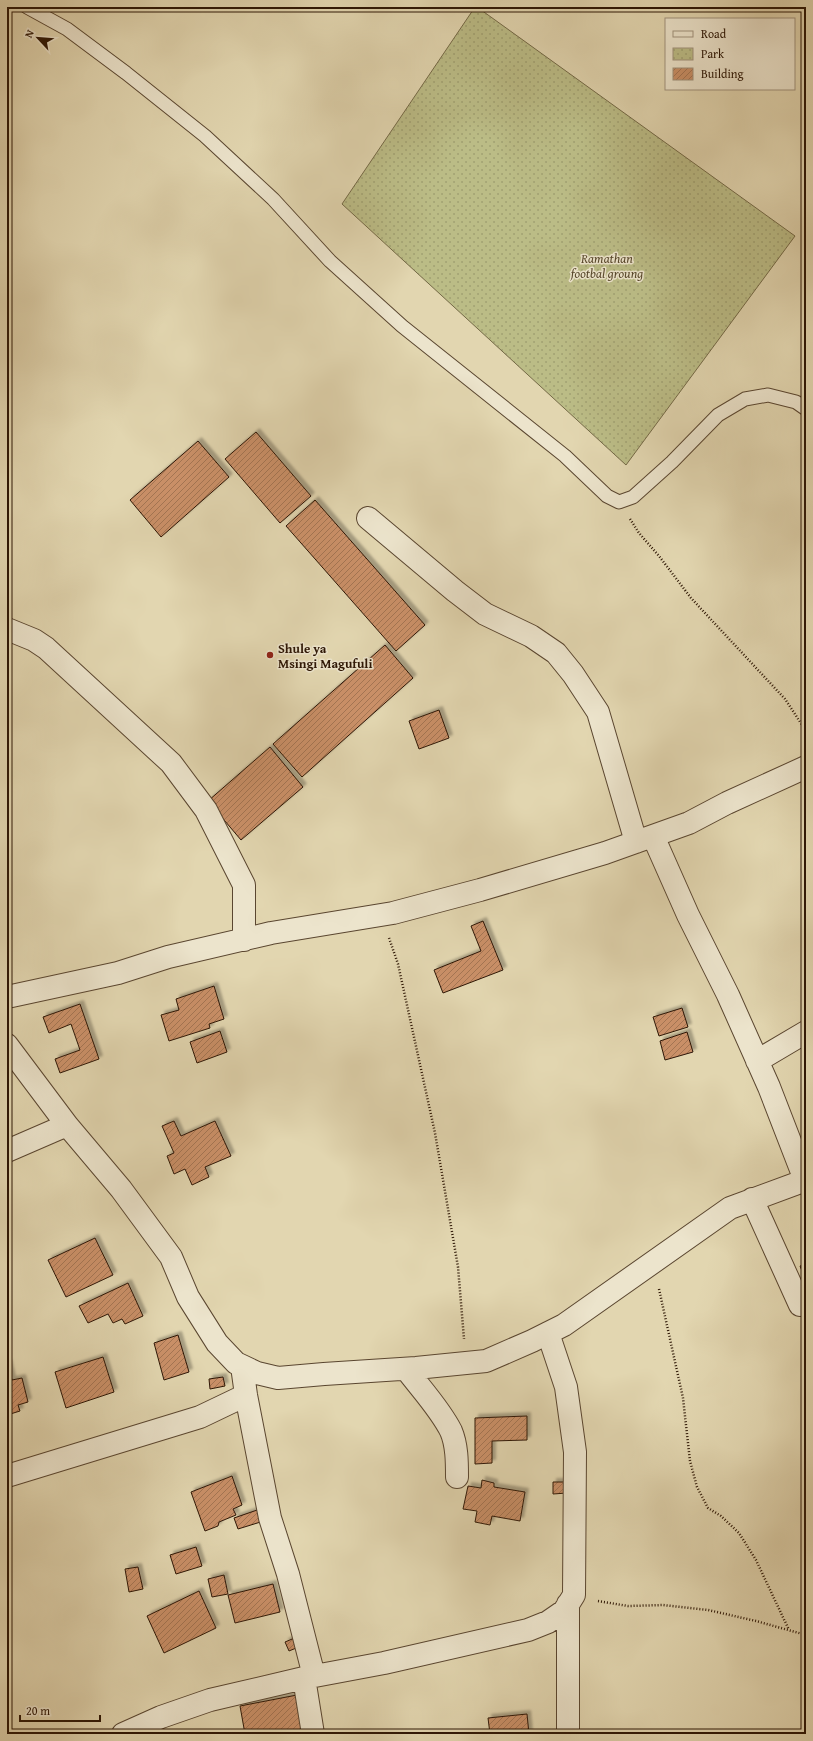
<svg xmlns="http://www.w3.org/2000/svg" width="813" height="1741" viewBox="0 0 813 1741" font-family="'Gentium Book Plus',serif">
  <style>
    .park { fill: url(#park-dots); stroke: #746946 }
    .building { fill: url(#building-hatch); stroke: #2d1605; filter: url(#shadow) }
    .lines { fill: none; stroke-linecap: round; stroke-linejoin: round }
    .lane-casing { stroke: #5a4630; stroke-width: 15 }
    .street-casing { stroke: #5a4630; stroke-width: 24 }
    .path { stroke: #2d1605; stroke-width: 2.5; stroke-dasharray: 1 2; stroke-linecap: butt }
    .lane { stroke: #ece4cc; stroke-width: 13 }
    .street { stroke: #ece4cc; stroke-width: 22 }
    .poi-dot { fill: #8f2418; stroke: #ece4cc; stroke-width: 1.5 }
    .labels { text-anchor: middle; stroke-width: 3; stroke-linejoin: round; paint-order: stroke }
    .park-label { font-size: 13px; font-style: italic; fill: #58482c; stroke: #ece4cc }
    .poi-label { font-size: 13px; font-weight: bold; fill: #2d1605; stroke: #ece4cc; text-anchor: start }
  </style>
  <defs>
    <pattern id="park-dots" width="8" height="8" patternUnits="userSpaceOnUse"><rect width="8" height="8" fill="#bbbc86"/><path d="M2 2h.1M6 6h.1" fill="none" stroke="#a1a172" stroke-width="1.8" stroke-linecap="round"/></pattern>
    <pattern id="building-hatch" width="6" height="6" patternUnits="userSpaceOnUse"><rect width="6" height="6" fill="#ca9067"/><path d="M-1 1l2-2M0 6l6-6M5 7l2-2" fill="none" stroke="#a47553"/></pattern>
    <filter id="shadow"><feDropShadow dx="3.5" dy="-3.5" stdDeviation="1" flood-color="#0004"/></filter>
  </defs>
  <rect width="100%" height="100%" fill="#e2d6b0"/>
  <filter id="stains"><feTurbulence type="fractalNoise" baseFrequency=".005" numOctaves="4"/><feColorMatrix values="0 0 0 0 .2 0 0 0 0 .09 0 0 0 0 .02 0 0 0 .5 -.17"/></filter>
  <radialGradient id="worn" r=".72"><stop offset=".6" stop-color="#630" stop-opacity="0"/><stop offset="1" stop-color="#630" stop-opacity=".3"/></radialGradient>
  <!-- park -->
  <path class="park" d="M 475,7 L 477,7 L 795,236 L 626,465 L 342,204 Z"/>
  <!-- building -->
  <path class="building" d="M 256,432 L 311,496 L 280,523 L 225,459 Z
    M 198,441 L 229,477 L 161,537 L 130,500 Z
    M 315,500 L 425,625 L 396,651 L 286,526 Z
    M 385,645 L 413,678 L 302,777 L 273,744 Z
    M 439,710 L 449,738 L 419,749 L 409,721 Z
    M 270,747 L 303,787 L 241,840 L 208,801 Z
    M 483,921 L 503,970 L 443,993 L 434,970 L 481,951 L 471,926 Z
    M 214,986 L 224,1019 L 209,1024 L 210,1028 L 169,1041 L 161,1015 L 179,1010 L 176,999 Z
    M 80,1004 L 99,1059 L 60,1073 L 55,1059 L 80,1050 L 71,1024 L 49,1033 L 43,1017 Z
    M 682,1008 L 688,1027 L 659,1036 L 653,1017 Z
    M 220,1031 L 227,1052 L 197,1063 L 190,1042 Z
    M 687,1032 L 693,1052 L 665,1060 L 660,1041 Z
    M 174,1121 L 181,1136 L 215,1121 L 231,1156 L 205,1167 L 209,1177 L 192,1185 L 185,1169 L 174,1174 L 167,1156 L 174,1153 L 162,1126 Z
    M 95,1238 L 113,1275 L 66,1297 L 48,1260 Z
    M 806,1264 L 806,1275 L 804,1276 L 800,1266 Z
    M 128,1283 L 143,1316 L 125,1324 L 122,1319 L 113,1323 L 108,1314 L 88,1323 L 79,1306 Z
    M 178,1335 L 189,1372 L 164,1380 L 154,1343 Z
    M 103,1357 L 114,1392 L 66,1408 L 55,1372 Z
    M 8,1363 L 12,1380 L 22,1378 L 28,1402 L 18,1405 L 20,1411 L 7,1415 Z
    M 223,1377 L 225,1386 L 210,1389 L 209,1379 Z
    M 527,1416 L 527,1440 L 492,1441 L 492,1463 L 475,1464 L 475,1418 Z
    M 232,1476 L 242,1505 L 233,1509 L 236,1515 L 219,1522 L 218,1526 L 205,1531 L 191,1492 Z
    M 482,1480 L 494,1483 L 494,1487 L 525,1492 L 520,1521 L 492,1516 L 490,1525 L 475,1522 L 477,1511 L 463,1509 L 468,1486 L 481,1488 Z
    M 553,1482 L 567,1482 L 567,1493 L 553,1494 Z
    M 263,1508 L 267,1520 L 238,1529 L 234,1518 Z
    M 196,1547 L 202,1566 L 176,1574 L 170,1555 Z
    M 138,1567 L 143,1589 L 129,1592 L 125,1569 Z
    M 224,1575 L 228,1594 L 212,1597 L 208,1579 Z
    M 273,1584 L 280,1612 L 235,1623 L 228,1595 Z
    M 199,1591 L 216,1628 L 164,1653 L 147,1616 Z
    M 297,1637 L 301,1646 L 289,1651 L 285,1642 Z
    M 297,1695 L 303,1730 L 293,1732 L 293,1734 L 245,1734 L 240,1706 Z
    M 527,1714 L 529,1734 L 490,1734 L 488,1718 Z"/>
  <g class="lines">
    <!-- lane casing -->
    <g class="lane-casing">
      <path id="lane" d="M 27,7 L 67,29 L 126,73 L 205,136 L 273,199 L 330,261 L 402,326 L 565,456 L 607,496 L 619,502 L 633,497 L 672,462 L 718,415 L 745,399 L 768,395 L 796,402 L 806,409"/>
    </g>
    <!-- street casing -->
    <g class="street-casing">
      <path id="street" d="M 368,518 L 455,591 L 485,614 L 531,636 L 556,653 L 573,674 L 598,712 L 636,842
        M 7,629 L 34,640 L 46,648 L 171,763 L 206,810 L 244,885 L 244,940
        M 653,836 L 688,915 L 728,995 L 769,1087 L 805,1180
        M 7,997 L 118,973 L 168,957 L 271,933 L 393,913 L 480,890 L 605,853 L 689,823 L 727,803 L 806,767
        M 7,1045 L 67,1125 L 121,1189 L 171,1257 L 188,1297 L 217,1343 L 236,1363 L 257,1373 L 278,1378 L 324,1374 L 416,1368 L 486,1361 L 532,1341 L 564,1325 L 730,1208 L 806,1180
        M 757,1061 L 806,1032
        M 7,1151 L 67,1125
        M 752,1199 L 800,1305
        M 242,1366 L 246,1395 L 270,1518 L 288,1574 L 314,1676
        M 406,1369 C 421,1389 440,1409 451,1431 C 457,1445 457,1462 457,1477
        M 7,1476 L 200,1417 L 246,1395
        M 568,1604 L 568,1734
        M 304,1678 L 313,1734
        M 123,1734 L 161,1717 L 210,1700 L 304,1678 L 384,1663 L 528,1630 L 548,1622 L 564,1611 L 574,1595 L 575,1452 L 566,1387 L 548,1333"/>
    </g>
    <!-- path -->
    <path class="path" d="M 630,519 L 639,533 L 659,556 L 691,598 L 785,699 L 806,731
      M 389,938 L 398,964 L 435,1133 L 458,1267 L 464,1339
      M 659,1289 L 683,1398 L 690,1461 L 697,1487 L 708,1508 L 721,1516 L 739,1533 L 756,1560 L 789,1630
      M 598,1601 L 628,1606 L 663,1605 L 708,1610 L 756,1621 L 806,1635"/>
    <!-- lane -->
    <use href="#lane" class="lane"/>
    <!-- street -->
    <use href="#street" class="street"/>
  </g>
  <!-- markers -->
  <circle class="poi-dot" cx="270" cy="655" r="4"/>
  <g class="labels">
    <!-- park labels -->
    <g class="park-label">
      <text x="607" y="263">Ramathan<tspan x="607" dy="15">footbal groung</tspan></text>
    </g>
    <!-- poi labels -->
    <g class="poi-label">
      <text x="278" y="653">Shule ya<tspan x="278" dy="15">Msingi Magufuli</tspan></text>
    </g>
  </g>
  <!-- margin -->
  <rect width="813" height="1741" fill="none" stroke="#e2d6b0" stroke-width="24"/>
  <rect x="8" y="8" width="797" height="1725" fill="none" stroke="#2d1605" stroke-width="2"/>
  <rect x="12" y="12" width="789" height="1717" fill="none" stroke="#2d1605"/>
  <!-- legend -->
  <rect x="665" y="18" width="130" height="72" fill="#ece4cc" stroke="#a0927c"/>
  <rect x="673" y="31" width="20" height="6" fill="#ece4cc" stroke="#a0927c"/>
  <text x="701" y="38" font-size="12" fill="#2d1605">Road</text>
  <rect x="673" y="48" width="20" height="12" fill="url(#park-dots)" stroke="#a0927c"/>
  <text x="701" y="58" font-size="12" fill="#2d1605">Park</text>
  <rect x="673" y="68" width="20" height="12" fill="url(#building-hatch)" stroke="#a0927c"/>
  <text x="701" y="78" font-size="12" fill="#2d1605">Building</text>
  <!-- north arrow -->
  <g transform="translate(38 38) rotate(296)" stroke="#ece4cc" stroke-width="3" paint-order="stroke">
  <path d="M0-3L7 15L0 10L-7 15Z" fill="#2d1605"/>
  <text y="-6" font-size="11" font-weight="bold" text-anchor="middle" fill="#2d1605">N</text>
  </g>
  <!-- scale -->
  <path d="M20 1715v6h80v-6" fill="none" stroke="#2d1605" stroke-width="2"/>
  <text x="26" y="1715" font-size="12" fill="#2d1605" stroke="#ece4cc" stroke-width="3" paint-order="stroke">20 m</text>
  <rect width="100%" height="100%" filter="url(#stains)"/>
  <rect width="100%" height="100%" fill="url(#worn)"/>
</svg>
